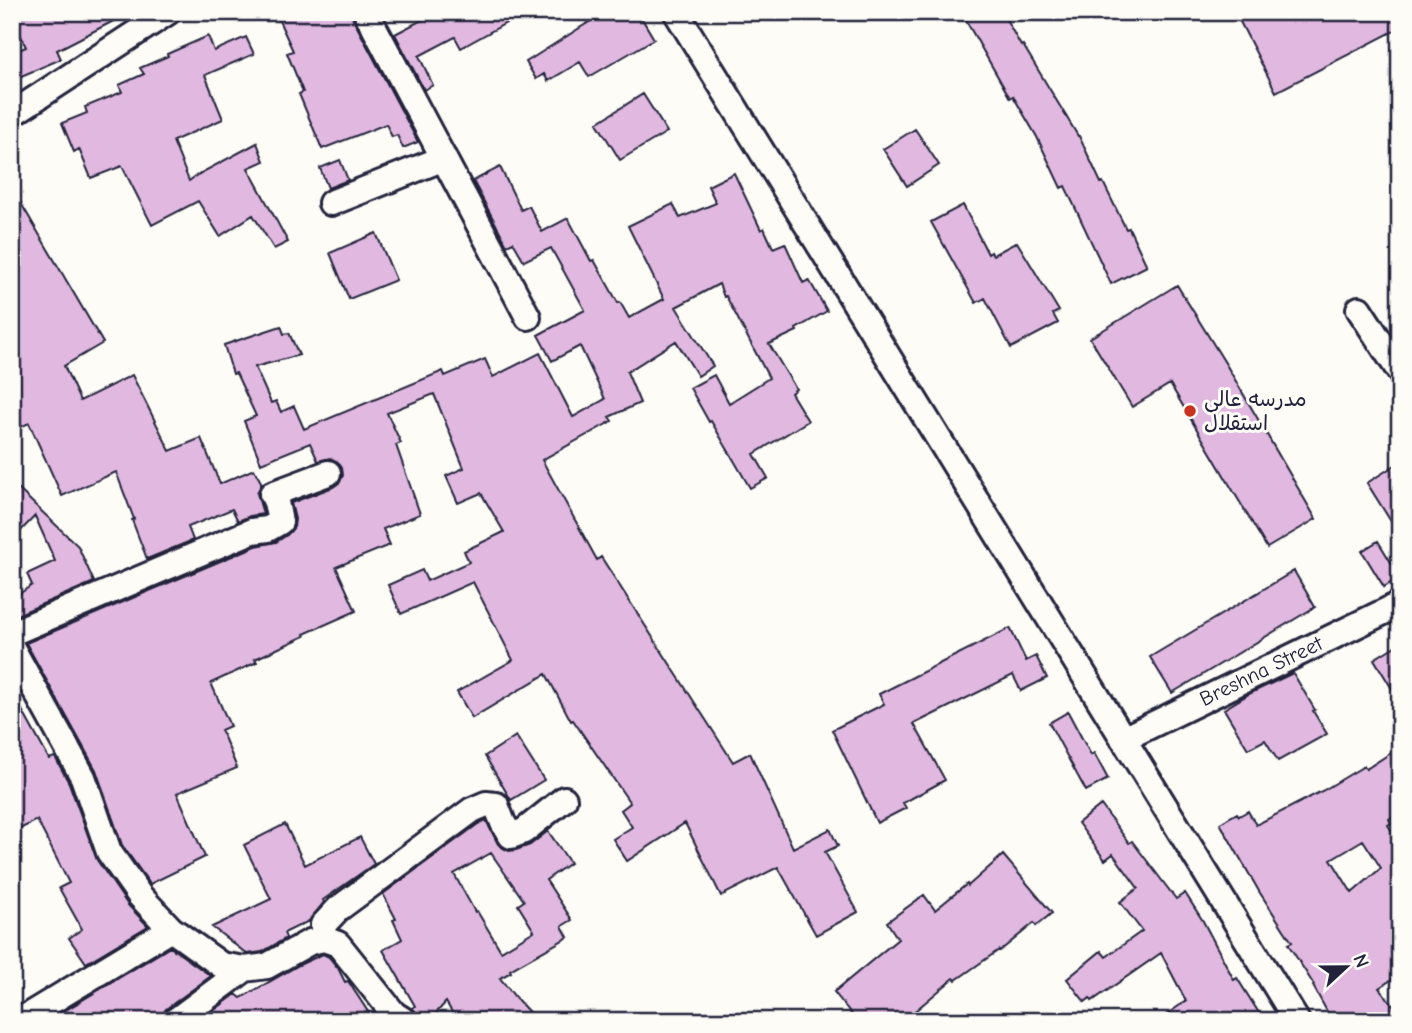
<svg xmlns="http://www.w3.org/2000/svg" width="1412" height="1033" viewBox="0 0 1412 1033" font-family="'Comic Neue','Playpen Sans Arabic',sans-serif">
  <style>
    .building { fill: #e1b9e0; stroke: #22223b; stroke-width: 2; fill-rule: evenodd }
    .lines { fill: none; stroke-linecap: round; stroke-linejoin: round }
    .minor-casing { stroke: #22223b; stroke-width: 30 }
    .minor { stroke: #fdfcf7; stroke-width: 24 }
    .poi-dot { fill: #c8321e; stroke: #fdfcf7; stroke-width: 2.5 }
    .labels { text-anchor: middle; stroke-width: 6; stroke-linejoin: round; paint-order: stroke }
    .poi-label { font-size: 21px; fill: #22223b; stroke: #fdfcf7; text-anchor: start }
    .street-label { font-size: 21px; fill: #22223b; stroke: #fdfcf7 }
  </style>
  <rect width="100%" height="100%" fill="#fdfcf7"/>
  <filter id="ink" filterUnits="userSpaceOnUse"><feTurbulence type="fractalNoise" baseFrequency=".0143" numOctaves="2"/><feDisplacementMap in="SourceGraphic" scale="14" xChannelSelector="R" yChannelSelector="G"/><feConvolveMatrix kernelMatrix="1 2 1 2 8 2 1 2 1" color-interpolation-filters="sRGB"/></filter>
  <g filter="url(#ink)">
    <!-- building -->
    <path class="building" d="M 12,12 L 131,12 L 57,50 L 61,59 L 12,80 L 12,53 L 26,47 L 12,16 Z
      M 275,12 L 351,12 L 353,19 L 418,142 L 403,148 L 397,135 L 392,137 L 386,124 L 322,149 L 299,94 L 303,92 L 287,53 L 293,51 Z
      M 450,12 L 526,12 L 461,48 L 455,37 L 419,56 L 433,85 L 424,90 L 395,34 L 435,13 L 438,19 Z
      M 605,12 L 638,12 L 654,39 L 589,77 L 580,62 L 548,81 L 544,74 L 536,79 L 526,62 Z
      M 961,12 L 1002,12 L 1021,46 L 1023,45 L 1078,136 L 1079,136 L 1101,183 L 1103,182 L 1126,229 L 1129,228 L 1147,266 L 1111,284 L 1065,186 L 1061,188 L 1037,137 L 1013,96 L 1010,98 Z
      M 1235,12 L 1400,12 L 1400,28 L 1276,92 Z
      M 208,36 L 214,51 L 246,37 L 254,54 L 205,75 L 223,119 L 173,141 L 189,181 L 197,175 L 257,143 L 264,161 L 248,168 L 288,242 L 274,249 L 253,215 L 220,236 L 198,201 L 152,225 L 122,166 L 91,178 L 79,149 L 74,152 L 62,123 L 87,113 L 85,107 L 122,92 L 119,85 L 144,74 L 140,68 L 168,56 L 167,54 Z
      M 643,94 L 667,132 L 620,160 L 597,123 Z
      M 915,129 L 939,165 L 907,186 L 883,149 Z
      M 340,160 L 348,180 L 328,188 L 320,168 Z
      M 500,167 L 521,210 L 529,206 L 542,232 L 568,218 L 591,261 L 594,260 L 618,303 L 620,302 L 629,318 L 664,299 L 628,226 L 673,204 L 680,218 L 716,203 L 708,186 L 734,173 L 761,230 L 764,228 L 773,248 L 785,243 L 803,283 L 809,280 L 827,311 L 796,329 L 797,331 L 769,344 L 796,389 L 791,393 L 808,421 L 754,454 L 768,478 L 750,488 L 711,421 L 709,422 L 690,388 L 714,375 L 729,403 L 769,378 L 726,296 L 724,297 L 719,284 L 676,307 L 713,366 L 698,376 L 676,341 L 627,372 L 640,403 L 609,417 L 612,421 L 542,460 L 597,560 L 601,557 L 733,762 L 750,753 L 793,848 L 830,829 L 838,846 L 825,852 L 858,912 L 816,935 L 778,867 L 721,896 L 685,823 L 627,861 L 613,839 L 632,827 L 621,810 L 630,803 L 573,720 L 571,721 L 546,674 L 472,718 L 457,692 L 513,660 L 473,582 L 401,614 L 388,585 L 422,570 L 427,581 L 469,562 L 464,551 L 504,532 L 481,493 L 458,503 L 446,476 L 464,468 L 434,394 L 387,413 L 401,443 L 396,445 L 420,514 L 383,529 L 390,545 L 336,567 L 356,611 L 304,634 L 305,636 L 255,659 L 257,662 L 211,683 L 230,726 L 221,730 L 237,768 L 177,793 L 205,857 L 150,884 L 122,845 L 96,770 L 26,643 L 256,546 L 276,542 L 287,535 L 294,527 L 295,519 L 291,503 L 333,487 L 340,482 L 343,475 L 342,468 L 338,462 L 330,458 L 318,461 L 310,443 L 261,463 L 244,421 L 256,416 L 236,373 L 233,374 L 224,345 L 281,326 L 284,334 L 289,333 L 299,355 L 255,367 L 271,403 L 276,401 L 281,412 L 294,406 L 304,429 L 443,371 L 445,376 L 485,359 L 493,377 L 540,353 L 573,417 L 605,399 L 580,346 L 552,361 L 538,335 L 585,310 L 551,248 L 524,261 L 513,242 L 507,245 L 473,181 Z
      M 12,188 L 103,343 L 64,366 L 80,401 L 132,375 L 170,451 L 201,438 L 220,484 L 254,469 L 262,484 L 257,493 L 263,514 L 250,516 L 238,521 L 232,509 L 188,527 L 193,540 L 147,559 L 132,520 L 134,519 L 116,472 L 62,496 L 29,423 L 12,431 Z
      M 963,205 L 988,254 L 991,252 L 993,255 L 1017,242 L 1059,311 L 1053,314 L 1058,323 L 1011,348 L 985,298 L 976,303 L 931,222 Z
      M 376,233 L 396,280 L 349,299 L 330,253 Z
      M 1177,285 L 1227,366 L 1316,519 L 1267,548 L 1170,384 L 1132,407 L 1090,338 Z
      M 1400,462 L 1400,536 L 1367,483 Z
      M 12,483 L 78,546 L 94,582 L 12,617 L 12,599 L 32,585 L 27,574 L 55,561 L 35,516 L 12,540 Z
      M 1378,541 L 1400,577 L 1384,587 L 1362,551 Z
      M 1294,571 L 1315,607 L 1172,693 L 1150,657 Z
      M 1010,628 L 1026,661 L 1036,656 L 1047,678 L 1021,691 L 1013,675 L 914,724 L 945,780 L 903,803 L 906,808 L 877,823 L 832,730 L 884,704 L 879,694 Z
      M 1400,643 L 1400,702 L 1374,659 Z
      M 1293,673 L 1315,710 L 1313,711 L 1327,734 L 1278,761 L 1265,740 L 1248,749 L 1224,709 L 1249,694 Z
      M 12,692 L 49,759 L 55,757 L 69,783 L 97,860 L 128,905 L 148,926 L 86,963 L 69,938 L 82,929 L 59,888 L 69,883 L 37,820 L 12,833 Z
      M 1068,712 L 1091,755 L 1094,753 L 1108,779 L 1086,791 L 1049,723 Z
      M 516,736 L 544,780 L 511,800 L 485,756 Z
      M 1400,747 L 1400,812 L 1389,819 L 1391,823 L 1388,825 L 1400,844 L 1400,974 L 1379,988 L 1400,1013 L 1400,1021 L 1342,1021 L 1337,1013 L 1330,1017 L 1313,986 L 1314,985 L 1288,944 L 1292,942 L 1260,893 L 1220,823 L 1237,813 L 1239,816 L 1248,811 L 1256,825 L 1324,790 L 1364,766 L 1366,769 ZM 1363,840 L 1381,868 L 1352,893 L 1331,859 Z
      M 1101,805 L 1129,843 L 1132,841 L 1176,899 L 1185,893 L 1203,921 L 1234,980 L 1237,978 L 1264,1021 L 1157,1021 L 1186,1001 L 1161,953 L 1092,1001 L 1090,998 L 1085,1002 L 1067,979 L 1101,951 L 1106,957 L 1142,931 L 1120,902 L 1138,888 L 1113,854 L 1105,860 L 1078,823 Z
      M 486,820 L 498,844 L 503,848 L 509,851 L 516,850 L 530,845 L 548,831 L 570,863 L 546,880 L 572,920 L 562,926 L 568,937 L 510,970 L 511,972 L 500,978 L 515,997 L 537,1021 L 457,1021 L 446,1002 L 429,1021 L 420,1021 L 418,1014 L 412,1008 L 415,1006 L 383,950 L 402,939 L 393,920 L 396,919 L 383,894 L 478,824 ZM 491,853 L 524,901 L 518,905 L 534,931 L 501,951 L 477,911 L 475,912 L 454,874 Z
      M 285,824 L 305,865 L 360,837 L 374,864 L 323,900 L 324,902 L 309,921 L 284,933 L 286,938 L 262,952 L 247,954 L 212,927 L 271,899 L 244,845 Z
      M 1003,855 L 1052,913 L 1036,926 L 1034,923 L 1000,951 L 999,950 L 956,980 L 954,978 L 903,1021 L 857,1021 L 834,992 L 898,939 L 887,922 L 924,895 L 935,910 L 967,884 L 968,886 Z
      M 170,947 L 211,976 L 166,1009 L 162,1015 L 160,1021 L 48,1021 Z
      M 323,954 L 329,957 L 338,968 L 345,982 L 348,981 L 374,1021 L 200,1021 L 236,994 L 241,998 L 299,965 Z"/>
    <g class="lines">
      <!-- minor casing -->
      <g class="minor-casing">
        <path id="minor" d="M 366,12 L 528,317
          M 676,12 L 1297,1021
          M 12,114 L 168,12
          M 331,203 L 444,158
          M 1359,309 L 1400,372
          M 12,633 L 252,531 L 268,529 L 280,522 L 276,502 L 272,494 L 328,473
          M 12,648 L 83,777 L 109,852 L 140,896 L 171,929 L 221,965 L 245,969 L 267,966 L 310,942 L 324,939 L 338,944 L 394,1014 L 405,1021
          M 1123,739 L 1400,604
          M 324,939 L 323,925 L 338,909 L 472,810 L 486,804 L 496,805 L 503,823 L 511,836 L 524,831 L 564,799
          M 19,1021 L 171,929
          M 175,1021 L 245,969"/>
      </g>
      <!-- minor -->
      <use href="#minor" class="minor"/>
    </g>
  </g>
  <!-- markers -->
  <circle class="poi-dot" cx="1190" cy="411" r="7"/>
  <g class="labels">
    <!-- poi labels -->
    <g class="poi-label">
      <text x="1204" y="406">مدرسه عالی<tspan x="1204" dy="24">استقلال</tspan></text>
    </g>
    <!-- street labels -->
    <g class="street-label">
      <text transform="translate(1261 671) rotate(-26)" y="7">Breshna Street</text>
    </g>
  </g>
  <!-- margin -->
  <rect width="1412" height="1033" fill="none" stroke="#fdfcf7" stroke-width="42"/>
  <rect x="21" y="21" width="1370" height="991" fill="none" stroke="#22223b" stroke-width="2.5" filter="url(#ink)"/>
  <!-- north arrow -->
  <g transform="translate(1346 967) rotate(68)" stroke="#fdfcf7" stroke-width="5" paint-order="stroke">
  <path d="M0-5L12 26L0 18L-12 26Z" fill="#22223b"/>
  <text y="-10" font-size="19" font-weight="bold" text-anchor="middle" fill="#22223b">N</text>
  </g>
</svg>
